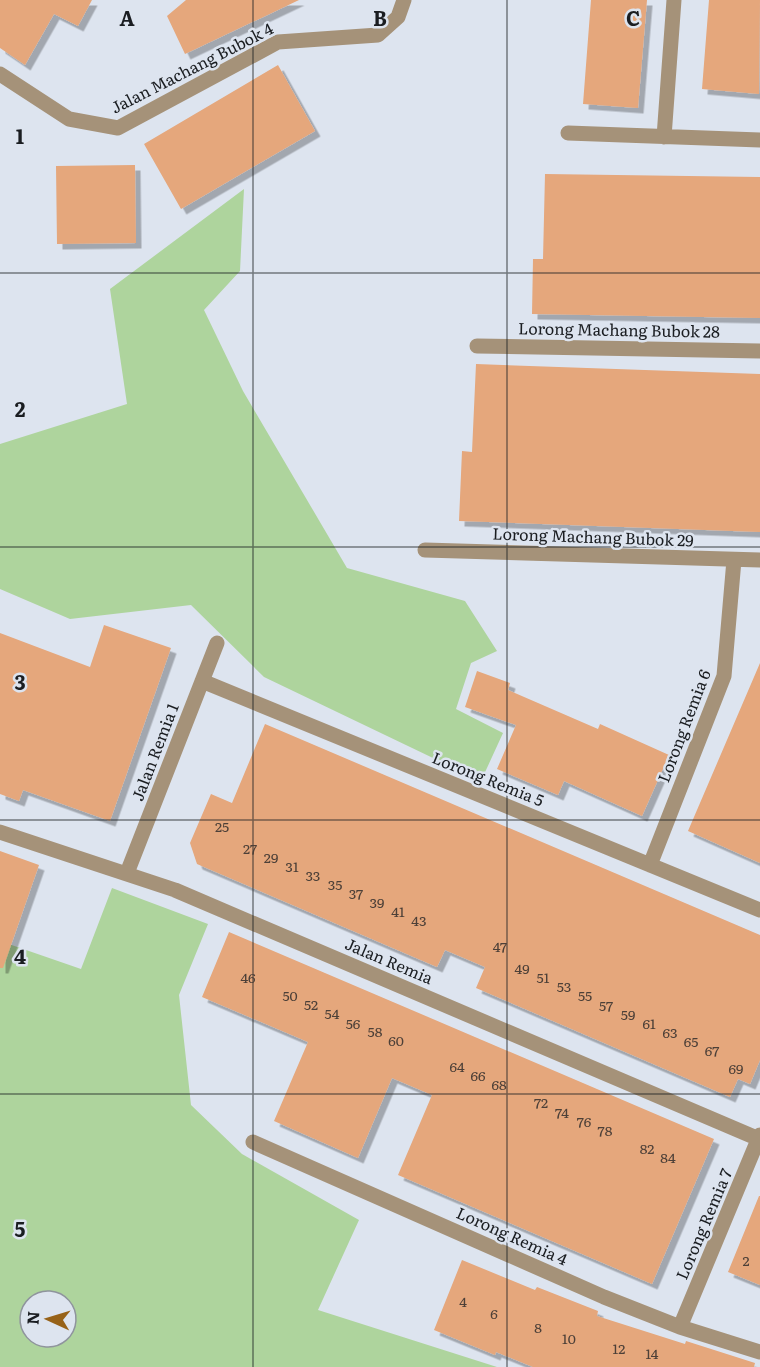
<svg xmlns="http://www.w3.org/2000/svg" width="760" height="1367" viewBox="0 0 760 1367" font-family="Literata,serif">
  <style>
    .green { fill: #aed49d; fill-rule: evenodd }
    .building { fill: #e5a77c; filter: url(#shadow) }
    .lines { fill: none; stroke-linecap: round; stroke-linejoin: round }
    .street { stroke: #a59279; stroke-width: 15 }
    .grid { fill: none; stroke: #1a1d21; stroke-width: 1.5; stroke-opacity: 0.55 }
    .labels { text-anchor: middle; stroke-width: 5; stroke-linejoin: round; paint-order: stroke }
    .number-label { font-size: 14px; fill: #4d4038 }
    .street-label { font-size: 16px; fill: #1a1d21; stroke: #dde4ef }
    .grid-label { font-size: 20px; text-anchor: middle; font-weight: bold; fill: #1a1d21; stroke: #dde4ef; stroke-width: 5; stroke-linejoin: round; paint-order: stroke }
  </style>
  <defs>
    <filter id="shadow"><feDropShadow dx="5.5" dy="5.5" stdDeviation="0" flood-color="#0004"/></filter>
  </defs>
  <rect width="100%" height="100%" fill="#dde4ef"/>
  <!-- green -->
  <path class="green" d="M 244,189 L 240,271 L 204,310 L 243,391 L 347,568 L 465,601 L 497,651 L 471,663 L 456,709 L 503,733 L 481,781 L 264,677 L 191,605 L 70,619 L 0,589 L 0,444 L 127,404 L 110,289 Z
    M 112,888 L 208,924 L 179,995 L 191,1105 L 242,1154 L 359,1220 L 318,1310 L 497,1367 L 0,1367 L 0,941 L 81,969 ZM 30,1301 L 66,1301 L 66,1337 L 30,1337 Z"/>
  <!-- building -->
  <path class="building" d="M 0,0 L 92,0 L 78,26 L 54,14 L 25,65 L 0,48 Z
    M 186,0 L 299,0 L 185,54 L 167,16 Z
    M 591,0 L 647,0 L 638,108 L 583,104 Z
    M 709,0 L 760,0 L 759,94 L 702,89 Z
    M 278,65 L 315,131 L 181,209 L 144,144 Z
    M 135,165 L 136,243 L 57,244 L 56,166 Z
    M 545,174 L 760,177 L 760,318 L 532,314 L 533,259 L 543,259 Z
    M 476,364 L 760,374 L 760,532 L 459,521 L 462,451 L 472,452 Z
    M 104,625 L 171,648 L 110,821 L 23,790 L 19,801 L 0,794 L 0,633 L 90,667 Z
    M 760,663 L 760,863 L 688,831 Z
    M 477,671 L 510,683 L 508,690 L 598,729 L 600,724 L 669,755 L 642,816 L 564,781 L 558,795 L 497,769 L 516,725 L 465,707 Z
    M 265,724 L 760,935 L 760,1060 L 750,1084 L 738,1079 L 730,1097 L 476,988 L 485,967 L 445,950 L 437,967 L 197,864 L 190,843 L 211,794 L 232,803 Z
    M 0,851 L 39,865 L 3,968 L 0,968 Z
    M 229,932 L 714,1139 L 652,1284 L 398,1175 L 432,1095 L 392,1078 L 358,1158 L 274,1121 L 308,1042 L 202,997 Z
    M 759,1196 L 760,1196 L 760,1285 L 728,1272 Z
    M 462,1260 L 535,1290 L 537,1287 L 598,1311 L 597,1316 L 685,1344 L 686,1341 L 755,1363 L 754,1367 L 533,1367 L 496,1352 L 495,1355 L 434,1330 Z"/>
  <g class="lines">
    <!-- street -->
    <path class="street" d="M 0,74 L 69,119 L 118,128 L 278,42 L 378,35 L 398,17 L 404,0
      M 568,133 L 760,140
      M 664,137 L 674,0
      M 477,346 L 760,351
      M 425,550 L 760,560
      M 202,681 L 760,910
      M 0,832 L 175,890 L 759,1139
      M 650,865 L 724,676 L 734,560
      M 127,873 L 217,643
      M 253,1142 L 604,1297 L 680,1327 L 760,1352
      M 680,1327 L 760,1135"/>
  </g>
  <!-- grid -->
  <path class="grid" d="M 253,0 L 253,1367M 507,0 L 507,1367M 0,273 L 760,273M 0,547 L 760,547M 0,820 L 760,820M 0,1094 L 760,1094"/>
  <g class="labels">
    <!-- number labels -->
    <g class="number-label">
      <text x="222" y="832">25</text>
      <text x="250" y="854">27</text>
      <text x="271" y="863">29</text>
      <text x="292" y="872">31</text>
      <text x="313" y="881">33</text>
      <text x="335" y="890">35</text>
      <text x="356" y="899">37</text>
      <text x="377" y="908">39</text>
      <text x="398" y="917">41</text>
      <text x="419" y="926">43</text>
      <text x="500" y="952">47</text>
      <text x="522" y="974">49</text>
      <text x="248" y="983">46</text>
      <text x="543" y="983">51</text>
      <text x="564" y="992">53</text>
      <text x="290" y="1001">50</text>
      <text x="585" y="1001">55</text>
      <text x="311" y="1010">52</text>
      <text x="606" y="1011">57</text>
      <text x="332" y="1019">54</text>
      <text x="628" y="1020">59</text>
      <text x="353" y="1029">56</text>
      <text x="649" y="1029">61</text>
      <text x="375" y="1037">58</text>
      <text x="670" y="1038">63</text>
      <text x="396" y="1046">60</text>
      <text x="691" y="1047">65</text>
      <text x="712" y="1056">67</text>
      <text x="457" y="1072">64</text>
      <text x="736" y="1074">69</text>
      <text x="478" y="1081">66</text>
      <text x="499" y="1090">68</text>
      <text x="541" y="1108">72</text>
      <text x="562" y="1118">74</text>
      <text x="584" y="1127">76</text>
      <text x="605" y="1136">78</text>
      <text x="647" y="1154">82</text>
      <text x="668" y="1163">84</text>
      <text x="746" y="1266">2</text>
      <text x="463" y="1307">4</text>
      <text x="494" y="1319">6</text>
      <text x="538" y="1333">8</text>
      <text x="569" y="1344">10</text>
      <text x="619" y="1354">12</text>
      <text x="652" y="1359">14</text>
    </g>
    <!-- street labels -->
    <g class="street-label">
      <text transform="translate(192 68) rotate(-27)" y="6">Jalan Machang Bubok 4</text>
      <text transform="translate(619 330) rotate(1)" y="6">Lorong Machang Bubok 28</text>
      <text transform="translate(593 537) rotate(2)" y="6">Lorong Machang Bubok 29</text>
      <text transform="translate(684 726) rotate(-69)" y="6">Lorong Remia 6</text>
      <text transform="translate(155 752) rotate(-69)" y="6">Jalan Remia 1</text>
      <text transform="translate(488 779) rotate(22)" y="6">Lorong Remia 5</text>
      <text transform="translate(389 961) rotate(23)" y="6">Jalan Remia</text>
      <text transform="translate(704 1224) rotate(-67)" y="6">Lorong Remia 7</text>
      <text transform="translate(512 1236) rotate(24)" y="6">Lorong Remia 4</text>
    </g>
  </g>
  <g class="grid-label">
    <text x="127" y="26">A</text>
    <text x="380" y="26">B</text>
    <text x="633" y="26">C</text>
    <text x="20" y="144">1</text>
    <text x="20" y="417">2</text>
    <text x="20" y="690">3</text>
    <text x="20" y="964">4</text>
    <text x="20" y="1237">5</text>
  </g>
  <!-- north arrow -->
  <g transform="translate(48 1319) rotate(274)"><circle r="28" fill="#dde4ef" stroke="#8f949d" stroke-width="1.5"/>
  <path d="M0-4.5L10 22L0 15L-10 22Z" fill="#976218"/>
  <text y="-9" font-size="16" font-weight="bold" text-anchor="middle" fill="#1a1d21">N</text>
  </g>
</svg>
